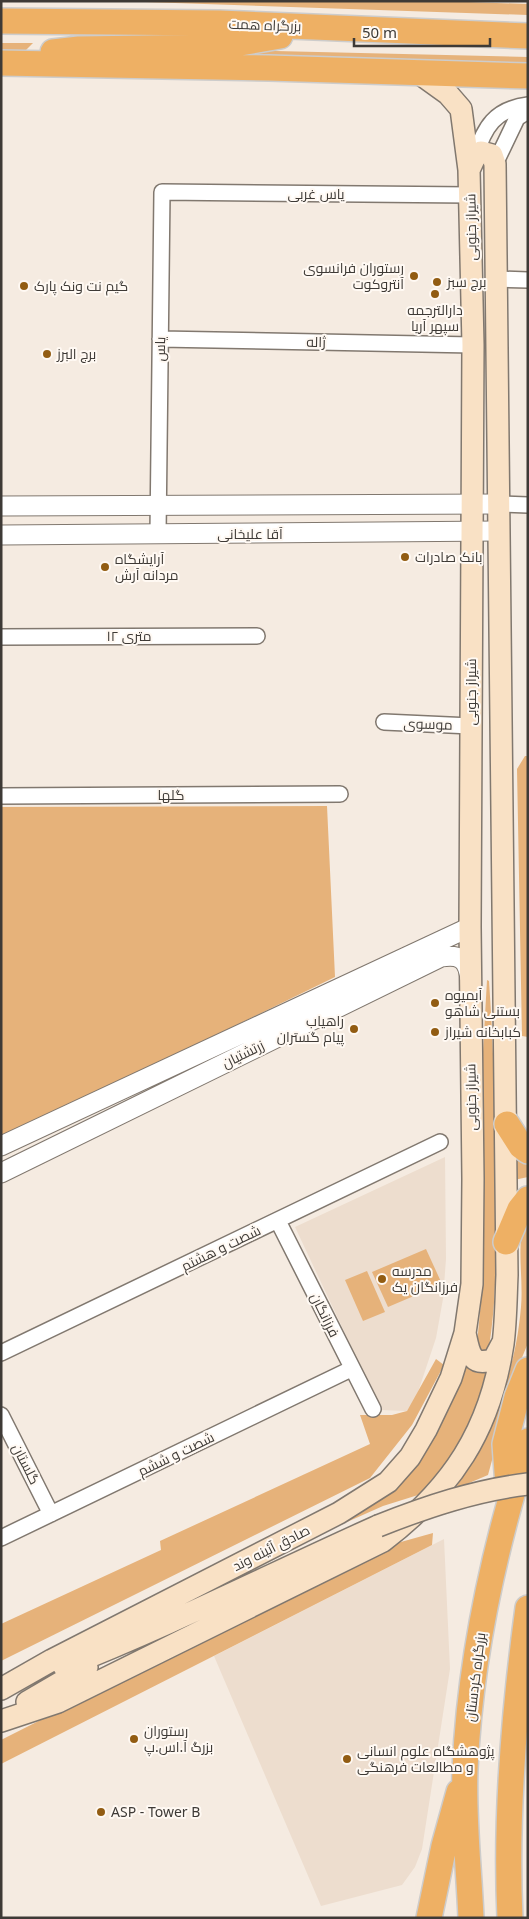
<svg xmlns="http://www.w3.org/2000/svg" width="529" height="1919" viewBox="0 0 529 1919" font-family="'Noto Sans',Cairo,sans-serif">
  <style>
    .built { fill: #edddce }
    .green { fill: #e6b27a }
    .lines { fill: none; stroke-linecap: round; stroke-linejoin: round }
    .minor-casing { stroke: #81786f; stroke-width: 18 }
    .tertiary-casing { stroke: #81786f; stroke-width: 21 }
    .secondary-casing { stroke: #81786f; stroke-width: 24 }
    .trunk-casing { stroke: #cdcccb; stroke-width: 28 }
    .minor { stroke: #fff; stroke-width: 15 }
    .tertiary { stroke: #fff; stroke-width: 19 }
    .secondary { stroke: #f9e1c5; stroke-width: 21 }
    .trunk { stroke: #eeb064; stroke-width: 25 }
    .secondary-bridge-casing { stroke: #81786f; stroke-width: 24; stroke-linecap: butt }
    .secondary-bridge { stroke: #f9e1c5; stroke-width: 21 }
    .poi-dot { fill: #925c12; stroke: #fff9f3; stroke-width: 2 }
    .labels { text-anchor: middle; stroke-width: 4; stroke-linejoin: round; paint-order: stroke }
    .street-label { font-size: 14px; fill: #3e3a36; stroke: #fff9f3 }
    .poi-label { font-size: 14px; fill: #3e3a36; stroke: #fff9f3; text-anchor: start }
  </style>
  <rect width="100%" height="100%" fill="#f5ebe1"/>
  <!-- built -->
  <path class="built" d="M 445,1157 L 446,1259 L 443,1299 L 436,1338 L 416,1398 L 407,1411 L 381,1410 L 295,1227 Z
    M 444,1539 L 450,1669 L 422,1849 L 415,1867 L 402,1885 L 321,1906 L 214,1656 Z"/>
  <!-- green -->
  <path class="green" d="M 116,1 L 440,1 L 528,4 L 528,15 Z
    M 1,43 L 33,43 L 25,51 L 1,51 Z
    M 231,50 L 528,57 L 528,65 L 158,58 Z
    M 525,756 L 528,756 L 528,1037 L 522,1036 L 517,769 Z
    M 327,806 L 335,977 L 1,1140 L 1,807 Z
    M 487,980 L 489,981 C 494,1053 496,1126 496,1198 C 496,1250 497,1302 488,1353 L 484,1357 L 477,1344 L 481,1301 L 482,1069 Z
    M 513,1152 L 528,1163 L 528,1177 L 514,1180 Z
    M 528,1208 L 528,1343 L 516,1372 L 488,1475 L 455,1489 C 491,1431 515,1377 521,1307 C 523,1285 519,1261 521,1238 C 522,1228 526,1218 528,1208 Z
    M 426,1249 L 442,1284 L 388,1307 L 372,1272 Z
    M 367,1271 L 385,1312 L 363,1321 L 345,1280 Z
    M 436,1359 L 444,1365 L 412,1425 L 370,1478 L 1,1661 L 1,1624 L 161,1550 L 160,1541 L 370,1444 L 360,1415 L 392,1415 L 407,1411 Z
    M 464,1366 L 477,1373 L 492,1371 L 488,1390 L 434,1490 L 383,1506 L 347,1522 L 364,1507 Z
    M 433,1533 L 432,1545 L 1,1764 L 1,1740 L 383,1547 Z"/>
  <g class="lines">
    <!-- minor casing -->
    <g class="minor-casing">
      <path id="minor" d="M 475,157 C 484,127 495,109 528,105
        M 495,164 L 517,118 L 528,111
        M 496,279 L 528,280
        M 160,339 L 473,345
        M 497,504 L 528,505
        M 158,534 L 162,192 L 470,195
        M 1,637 L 257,636
        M 384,722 L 471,726
        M 1,796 L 340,794
        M 278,1221 L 373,1409
        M 1,1353 L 440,1142
        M 1,1415 L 51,1514
        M 1,1538 L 351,1369"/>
    </g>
    <!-- tertiary casing -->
    <g class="tertiary-casing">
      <path id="tertiary" d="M 1,506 L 497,504
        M 1,535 L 498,531
        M 1,1146 L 470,927
        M 1,1173 L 441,957 C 460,954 467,959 470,978"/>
    </g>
    <!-- secondary casing -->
    <g class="secondary-casing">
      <path id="secondary" d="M 465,1333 C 469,1351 470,1368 494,1359 L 502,1344
        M 64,1667 C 171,1625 273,1573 378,1526
        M 1,1689 L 52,1660 L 339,1513 L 388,1482 L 410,1457 L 426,1430 L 451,1378 L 465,1333 L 472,1284 L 473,1179 L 470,927 L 473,345 L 469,170 L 461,109 L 448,94 L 416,71
        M 27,1702 L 87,1667
        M 1,1721 L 58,1702 L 383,1541 C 452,1488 490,1431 503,1344 C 506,1321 506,1297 507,1275 L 495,164 L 492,155 L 481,152 L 475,157 L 469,170"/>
    </g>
    <!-- trunk casing -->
    <g class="trunk-casing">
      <path id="trunk" d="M 1,21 L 219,23 L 528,36
        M 53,52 L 79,49 L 217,47 L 280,36
        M 1,63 L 269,68 L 528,76
        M 507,1124 L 521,1146 L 528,1151
        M 506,1242 L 520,1209 L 528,1199
        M 508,1486 L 505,1444 L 517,1397 L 528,1370
        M 429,1918 L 444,1846 L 459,1792
        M 471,1918 C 469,1869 463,1818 465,1769 C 470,1658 494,1548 528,1441
        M 510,1918 C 505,1814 514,1711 528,1608"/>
    </g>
    <!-- minor -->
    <use href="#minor" class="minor"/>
    <!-- tertiary -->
    <use href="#tertiary" class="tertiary"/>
    <!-- secondary -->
    <use href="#secondary" class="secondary"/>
    <!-- trunk -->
    <use href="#trunk" class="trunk"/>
    <!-- secondary-bridge casing -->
    <g class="secondary-bridge-casing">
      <path id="secondary-bridge" d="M 378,1526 C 426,1507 476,1490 528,1484"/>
    </g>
    <!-- secondary-bridge -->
    <use href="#secondary-bridge" class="secondary-bridge"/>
  </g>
  <!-- markers -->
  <g class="poi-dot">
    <circle cx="414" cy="276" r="5"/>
    <circle cx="437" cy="282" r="5"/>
    <circle cx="24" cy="286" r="5"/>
    <circle cx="435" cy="294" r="5"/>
    <circle cx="47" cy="354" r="5"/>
    <circle cx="405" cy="557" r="5"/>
    <circle cx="105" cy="567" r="5"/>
    <circle cx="435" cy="1003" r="5"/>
    <circle cx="354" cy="1029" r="5"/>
    <circle cx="435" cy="1032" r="5"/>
    <circle cx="382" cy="1279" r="5"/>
    <circle cx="134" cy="1739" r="5"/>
    <circle cx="347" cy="1759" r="5"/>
    <circle cx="101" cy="1812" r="5"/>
  </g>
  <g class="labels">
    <!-- street labels -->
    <g class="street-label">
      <text transform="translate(265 25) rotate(2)" y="5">بزرگراه همت</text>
      <text x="316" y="199">یاس غربی</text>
      <text transform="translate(471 227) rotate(-91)" y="5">شیراز جنوبی</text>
      <text transform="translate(316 342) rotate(1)" y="5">ژاله</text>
      <text transform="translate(160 349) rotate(-89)" y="5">یاس</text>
      <text x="250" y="539">آقا علیخانی</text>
      <text x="129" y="641">۱۲ متری</text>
      <text transform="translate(471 692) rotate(-90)" y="5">شیراز جنوبی</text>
      <text transform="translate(428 724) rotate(2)" y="5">موسوی</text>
      <text x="171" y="800">گلها</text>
      <text transform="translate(243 1054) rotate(-26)" y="5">زرتشتیان</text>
      <text transform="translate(471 1097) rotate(-91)" y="5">شیراز جنوبی</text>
      <text transform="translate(221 1248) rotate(-26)" y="5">شصت و هشتم</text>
      <text transform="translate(325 1315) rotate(64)" y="5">فرزانگان</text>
      <text transform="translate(176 1454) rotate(-26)" y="5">شصت و ششم</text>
      <text transform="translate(26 1464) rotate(63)" y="5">گلستان</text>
      <text transform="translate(271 1548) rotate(-27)" y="5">صادق آئینه وند</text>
      <text transform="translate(475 1677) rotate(-83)" y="5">بزرگراه کردستان</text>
    </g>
    <!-- poi labels -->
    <g class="poi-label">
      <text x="404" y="273" text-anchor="end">رستوران فرانسوی<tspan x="404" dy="16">آنتروکوت</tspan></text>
      <text x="447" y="287">برج سبز</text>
      <text x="34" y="291">گیم نت ونک پارک</text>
      <text x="435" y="315" text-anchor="middle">دارالترجمه<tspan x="435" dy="16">سپهر آریا</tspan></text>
      <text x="57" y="359">برج البرز</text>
      <text x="415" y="562">بانک صادرات</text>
      <text x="115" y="564">آرایشگاه<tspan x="115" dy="16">مردانه آرش</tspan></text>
      <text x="445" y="1000">آبمیوه<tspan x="445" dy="16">بستنی شاهو</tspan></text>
      <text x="344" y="1026" text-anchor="end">راهیاب<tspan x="344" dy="16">پیام گستران</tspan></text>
      <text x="445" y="1037">کبابخانه شیراز</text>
      <text x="392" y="1276">مدرسه<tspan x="392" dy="16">فرزانگان یک</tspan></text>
      <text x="144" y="1736">رستوران<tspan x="144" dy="16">بزرگ آ.اس.پ</tspan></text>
      <text x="357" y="1756">پژوهشگاه علوم انسانی<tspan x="357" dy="16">و مطالعات فرهنگی</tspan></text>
      <text x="111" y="1817">ASP - Tower B</text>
    </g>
  </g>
  <!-- border -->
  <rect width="529" height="1919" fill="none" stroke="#3e3a36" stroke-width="5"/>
  <!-- scale -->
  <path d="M354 38v8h136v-8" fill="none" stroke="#3e3a36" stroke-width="2.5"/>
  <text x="362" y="38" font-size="15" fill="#3e3a36" stroke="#fff9f3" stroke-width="4" paint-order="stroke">50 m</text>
</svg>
